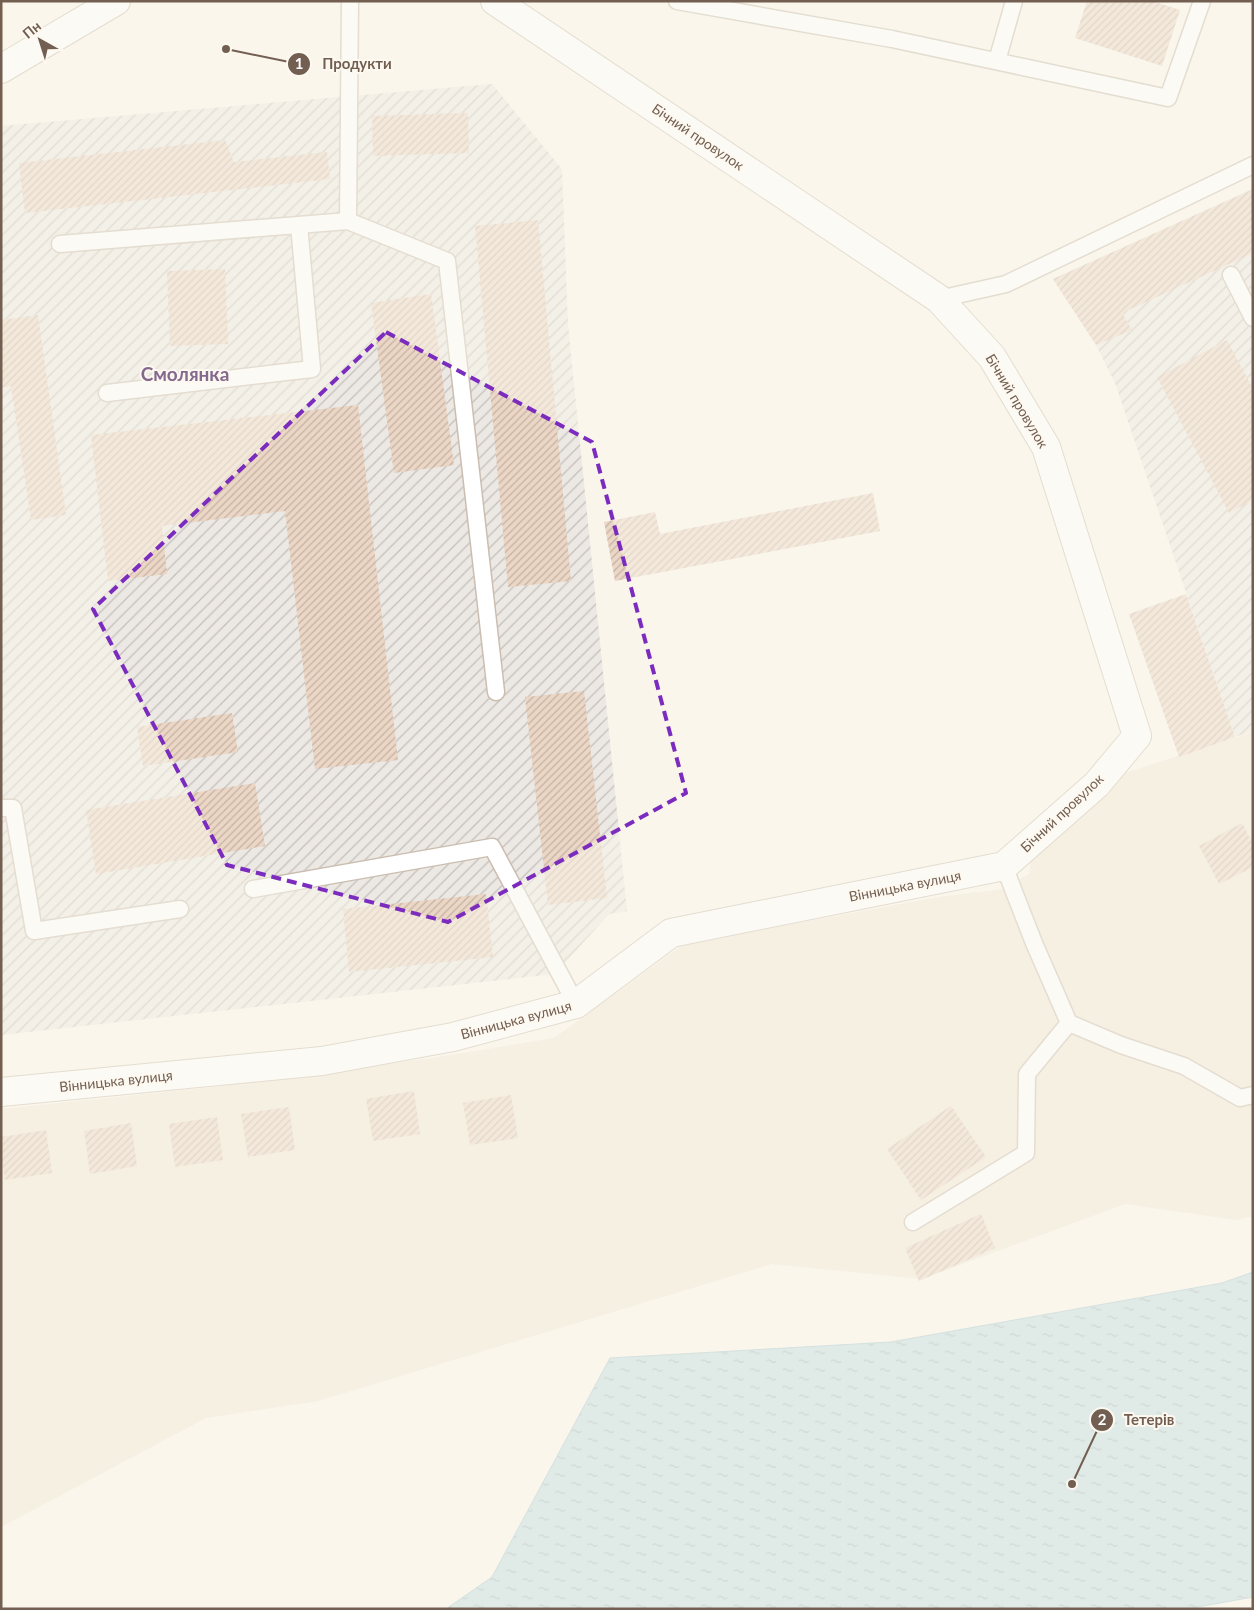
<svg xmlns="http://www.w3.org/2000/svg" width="1254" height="1610" viewBox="0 0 1254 1610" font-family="Lato,sans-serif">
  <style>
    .residential { fill: #f1e8da }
    .industrial { fill: url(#industrial-furrows) }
    .water { fill: url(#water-ripples); stroke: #a8c9d2 }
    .building { fill: url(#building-hatch) }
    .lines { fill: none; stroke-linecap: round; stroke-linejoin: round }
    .lane-casing { stroke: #cbbeb1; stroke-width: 19 }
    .street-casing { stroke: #cbbeb1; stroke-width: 30 }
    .lane { stroke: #fff; stroke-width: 16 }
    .street { stroke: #fff; stroke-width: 28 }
    .marked { fill: none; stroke: #7b2cbf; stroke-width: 4; stroke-dasharray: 10 6; stroke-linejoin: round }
    .labels { text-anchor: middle; stroke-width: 4; stroke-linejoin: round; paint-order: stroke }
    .street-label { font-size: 14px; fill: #725f51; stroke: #fdf9f1 }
    .district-label { font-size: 19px; font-weight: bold; fill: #84688d; stroke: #fdf9f1 }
    .leader { fill: none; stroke: #725f51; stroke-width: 2 }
    .callout-dot { fill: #725f51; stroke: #fdf9f1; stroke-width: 2 }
    .mark-label { font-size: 15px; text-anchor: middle; font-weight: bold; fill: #fff }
    .callout-label { font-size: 15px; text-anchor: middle; font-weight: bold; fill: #725f51; stroke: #fdf9f1; stroke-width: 4; stroke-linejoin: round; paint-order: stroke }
  </style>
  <defs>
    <pattern id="industrial-furrows" width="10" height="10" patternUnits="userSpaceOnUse" patternTransform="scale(1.25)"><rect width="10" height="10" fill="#ece8e3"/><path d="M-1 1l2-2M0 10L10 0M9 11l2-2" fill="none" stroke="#c4bfba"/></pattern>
    <pattern id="water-ripples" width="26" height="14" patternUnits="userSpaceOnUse" patternTransform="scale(1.25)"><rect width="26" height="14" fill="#c1dbe2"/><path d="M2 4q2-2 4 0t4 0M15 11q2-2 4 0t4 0" fill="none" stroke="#a1b5ba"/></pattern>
    <pattern id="building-hatch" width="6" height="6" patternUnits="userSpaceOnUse" patternTransform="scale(1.25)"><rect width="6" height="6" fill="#ecd7c6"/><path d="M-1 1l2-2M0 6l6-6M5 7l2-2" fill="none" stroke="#c4b2a3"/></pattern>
  </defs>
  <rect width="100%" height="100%" fill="#faf5eb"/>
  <!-- residential -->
  <path class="residential" d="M 1253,732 L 1253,1216 L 1237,1220 L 1125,1204 L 922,1279 L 772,1264 L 318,1401 L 206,1418 L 1,1527 L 1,1109 L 214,1087 L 433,1058 L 554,1038 L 684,944 L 939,897 L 1003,889 L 1029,874 L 1032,850 L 1104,781 L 1134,770 Z"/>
  <!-- industrial -->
  <path class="industrial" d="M 492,84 L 562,169 L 568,324 L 627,911 L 609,914 L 555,974 L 1,1035 L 1,126 Z
    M 1253,189 L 1253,731 L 1235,737 L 1115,383 L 1096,345 L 1053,279 Z"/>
  <!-- water -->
  <path class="water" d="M 1253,1272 L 1253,1597 L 1187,1609 L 446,1609 L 492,1577 L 610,1358 L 891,1342 L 1222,1283 Z"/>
  <!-- building -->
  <path class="building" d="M 1087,1 L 1152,1 L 1180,10 L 1162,66 L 1075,38 Z
    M 468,113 L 469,153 L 373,156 L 372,116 Z
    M 225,140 L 234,162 L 327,152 L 330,179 L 25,213 L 19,163 Z
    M 1253,189 L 1253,253 L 1122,313 L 1132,330 L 1096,345 L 1053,279 Z
    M 538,220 L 571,581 L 508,587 L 475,226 Z
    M 225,269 L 228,344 L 170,346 L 167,271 Z
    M 431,294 L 454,465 L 394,473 L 371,303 Z
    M 38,315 L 66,515 L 31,520 L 11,386 L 1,388 L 1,320 Z
    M 1227,340 L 1253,389 L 1253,500 L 1229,513 L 1157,377 Z
    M 358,405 L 398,760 L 315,769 L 285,511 L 162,526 L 167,574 L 108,581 L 91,435 Z
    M 873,493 L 880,531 L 615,581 L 604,522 L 655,512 L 660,534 Z
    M 1186,594 L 1235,737 L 1179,757 L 1129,614 Z
    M 584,691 L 607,898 L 548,905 L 525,697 Z
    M 232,713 L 238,752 L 143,766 L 137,727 Z
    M 255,783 L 265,846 L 96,874 L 86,810 Z
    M 1242,823 L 1253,844 L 1253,867 L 1219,884 L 1199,846 Z
    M 486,894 L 493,957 L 349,972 L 343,909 Z
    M 414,1091 L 420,1134 L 373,1141 L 366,1099 Z
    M 511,1095 L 518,1138 L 470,1145 L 463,1103 Z
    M 951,1106 L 986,1157 L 921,1200 L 887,1149 Z
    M 289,1107 L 295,1150 L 248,1157 L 241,1114 Z
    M 217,1117 L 223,1160 L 175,1167 L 169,1124 Z
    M 131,1123 L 137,1166 L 90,1174 L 84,1131 Z
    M 46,1130 L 52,1173 L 5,1180 L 1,1157 L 1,1137 Z
    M 981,1214 L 995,1248 L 919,1281 L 905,1248 Z"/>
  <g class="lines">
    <!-- lane casing -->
    <g class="lane-casing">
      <path id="lane" d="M 677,1 L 892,39 L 1168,98 L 1202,1
        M 997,61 L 1014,1
        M 348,221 L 447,261 L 496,692
        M 60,244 L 348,221 L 350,1
        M 1231,275 L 1253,318
        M 939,299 L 1006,284 L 1253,165
        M 107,393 L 312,369 L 299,225
        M 1,808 L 13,808 L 34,931 L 180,909
        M 1004,866 L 1034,943 L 1069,1023 L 1121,1045 L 1184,1066 L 1240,1098 L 1253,1095
        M 253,889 L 492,847 L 576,1004
        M 913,1222 L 1026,1153 L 1027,1074 L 1069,1023"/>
    </g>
    <!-- street casing -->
    <g class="street-casing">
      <path id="street" d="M 1,69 L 116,1
        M 1,1092 L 322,1061 L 453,1037 L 576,1004 L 671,933 L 1004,866 L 1097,784 L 1137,736 L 1046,447 L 992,357 L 939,299 L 495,1"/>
    </g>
    <!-- lane -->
    <use href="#lane" class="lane"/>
    <!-- street -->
    <use href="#street" class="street"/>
  </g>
  <!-- marked area -->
  <path d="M0 0H1254V1610H0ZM 386,332 L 592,442 L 686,793 L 448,922 L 227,865 L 93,609 Z" fill="#faf5eb" fill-opacity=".55" fill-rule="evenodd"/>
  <path class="marked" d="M 386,332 L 592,442 L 686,793 L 448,922 L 227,865 L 93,609 Z"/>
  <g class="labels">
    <!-- street labels -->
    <g class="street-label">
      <text transform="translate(698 137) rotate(34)" y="5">Бічний провулок</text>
      <text transform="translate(1017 401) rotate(59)" y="5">Бічний провулок</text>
      <text transform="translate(1062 813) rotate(-43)" y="5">Бічний провулок</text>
      <text transform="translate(905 886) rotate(-11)" y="5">Вінницька вулиця</text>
      <text transform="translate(516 1020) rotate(-15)" y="5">Вінницька вулиця</text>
      <text transform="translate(116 1081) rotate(-6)" y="5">Вінницька вулиця</text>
    </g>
    <!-- district labels -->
    <g class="district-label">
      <text x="185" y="381">Смолянка</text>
    </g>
  </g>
  <!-- callouts -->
  <path class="leader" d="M226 49L299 64M1072 1484L1102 1420"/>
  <g class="callout-dot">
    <circle cx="226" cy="49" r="5"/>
    <circle cx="1072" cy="1484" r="5"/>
    <circle cx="299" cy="64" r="12"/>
    <circle cx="1102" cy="1420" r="12"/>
  </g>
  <g class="mark-label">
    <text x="299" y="69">1</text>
    <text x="1102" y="1425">2</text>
  </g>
  <g class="callout-label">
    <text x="357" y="69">Продукти</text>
    <text x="1149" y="1425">Тетерів</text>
  </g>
  <!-- border -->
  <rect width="1254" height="1610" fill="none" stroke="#725f51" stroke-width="5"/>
  <!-- north arrow -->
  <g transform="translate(40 40) rotate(321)" stroke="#fdf9f1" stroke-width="4" paint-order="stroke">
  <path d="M0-4L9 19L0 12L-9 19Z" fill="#725f51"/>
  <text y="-8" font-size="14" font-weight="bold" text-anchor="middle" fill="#725f51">Пн</text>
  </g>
</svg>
